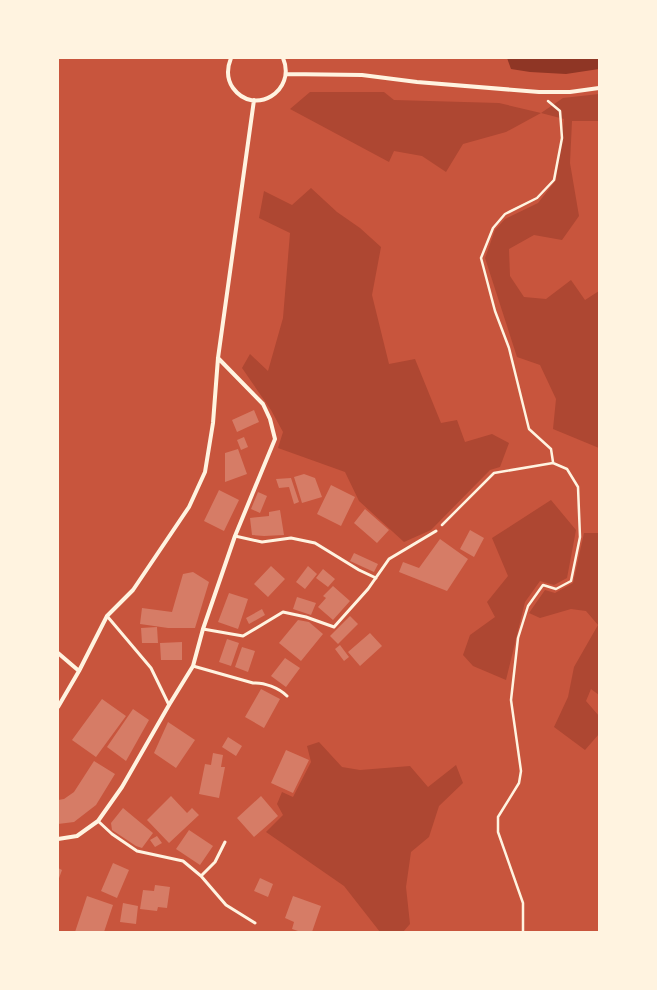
<svg xmlns="http://www.w3.org/2000/svg" width="657" height="990" viewBox="0 0 657 990" font-family="Rubik,sans-serif">
  <style>
    .green { fill: #ae4732 }
    .water { fill: #8f3625 }
    .building { fill: #d67c66 }
    .lines { fill: none; stroke-linecap: round; stroke-linejoin: round }
    .path { stroke: #fff3e0; stroke-width: 2.5 }
    .service { stroke: #fff3e0; stroke-width: 3 }
    .minor { stroke: #fff3e0; stroke-width: 4 }
  </style>
  <rect width="100%" height="100%" fill="#c8553d"/>
  <!-- green -->
  <path class="green" d="M 310,92 L 384,92 L 394,100 L 499,103 L 541,113 L 563,98 L 599,94 L 599,121 L 572,121 L 570,163 L 579,216 L 562,240 L 534,235 L 509,249 L 510,276 L 524,297 L 546,299 L 571,280 L 585,300 L 599,291 L 599,448 L 553,429 L 556,399 L 540,365 L 517,357 L 485,258 L 495,230 L 505,219 L 538,203 L 556,180 L 564,119 L 541,113 L 506,132 L 463,144 L 446,172 L 422,156 L 394,151 L 389,162 L 290,109 Z
    M 311,188 L 337,212 L 360,228 L 381,247 L 372,295 L 389,364 L 415,359 L 441,423 L 457,420 L 465,442 L 492,434 L 509,443 L 500,467 L 490,470 L 431,530 L 404,542 L 359,501 L 345,472 L 278,448 L 283,432 L 271,410 L 242,368 L 250,354 L 268,371 L 283,318 L 290,233 L 259,218 L 264,191 L 292,205 Z
    M 551,500 L 576,530 L 567,578 L 554,585 L 540,581 L 525,602 L 506,680 L 473,666 L 463,655 L 470,635 L 495,617 L 487,602 L 508,576 L 492,538 Z
    M 584,533 L 599,533 L 599,695 L 591,689 L 586,701 L 599,716 L 599,734 L 585,750 L 554,727 L 568,697 L 574,667 L 598,625 L 586,611 L 571,609 L 540,618 L 529,613 L 545,590 L 555,593 L 573,583 Z
    M 319,742 L 342,767 L 360,770 L 410,766 L 428,787 L 456,765 L 463,783 L 439,806 L 429,837 L 411,852 L 406,887 L 410,924 L 403,932 L 380,932 L 344,886 L 266,832 L 283,815 L 277,804 L 282,792 L 293,797 L 311,762 L 307,746 Z"/>
  <!-- water -->
  <path class="water" d="M 507,58 L 599,58 L 599,69 L 566,74 L 530,72 L 511,69 Z"/>
  <!-- building -->
  <path class="building" d="M 254,410 L 259,422 L 237,432 L 232,420 Z
    M 244,437 L 248,447 L 241,450 L 237,440 Z
    M 238,449 L 247,474 L 225,482 L 225,453 Z
    M 304,474 L 315,478 L 322,497 L 302,503 L 294,477 Z
    M 291,478 L 299,502 L 294,504 L 289,487 L 279,488 L 276,479 Z
    M 331,485 L 355,497 L 341,526 L 317,514 Z
    M 219,490 L 239,500 L 224,531 L 204,521 Z
    M 258,492 L 267,496 L 260,513 L 251,509 Z
    M 365,509 L 389,530 L 377,543 L 354,523 Z
    M 280,510 L 284,535 L 264,536 L 252,535 L 250,518 L 269,516 L 269,512 Z
    M 470,530 L 484,538 L 474,557 L 460,549 Z
    M 440,539 L 468,559 L 447,591 L 399,572 L 403,562 L 419,568 Z
    M 354,553 L 378,564 L 374,572 L 350,561 Z
    M 271,566 L 285,579 L 268,597 L 254,584 Z
    M 308,566 L 317,574 L 305,589 L 296,582 Z
    M 323,569 L 335,579 L 328,587 L 316,578 Z
    M 193,572 L 209,582 L 195,628 L 168,628 L 140,624 L 142,608 L 172,612 L 183,574 Z
    M 333,586 L 350,601 L 333,620 L 318,607 L 326,598 L 323,596 Z
    M 229,593 L 248,599 L 238,629 L 218,622 Z
    M 297,597 L 316,603 L 311,615 L 293,609 Z
    M 262,609 L 265,615 L 249,624 L 246,618 Z
    M 350,616 L 358,624 L 338,644 L 330,636 Z
    M 298,620 L 309,622 L 323,634 L 301,661 L 279,643 Z
    M 157,627 L 158,643 L 142,643 L 141,628 Z
    M 370,633 L 382,646 L 360,666 L 348,652 Z
    M 227,639 L 239,643 L 231,666 L 219,662 Z
    M 182,642 L 182,660 L 161,660 L 160,643 Z
    M 340,645 L 349,657 L 344,661 L 335,649 Z
    M 242,647 L 255,651 L 248,672 L 235,667 Z
    M 285,658 L 300,668 L 286,687 L 271,676 Z
    M 261,689 L 280,699 L 264,728 L 245,717 Z
    M 102,699 L 126,716 L 96,757 L 72,740 Z
    M 133,709 L 149,720 L 126,761 L 107,747 Z
    M 168,722 L 195,740 L 176,768 L 154,753 Z
    M 228,737 L 242,746 L 236,756 L 222,747 Z
    M 286,750 L 309,760 L 293,793 L 271,783 Z
    M 213,753 L 223,755 L 221,767 L 225,767 L 219,798 L 199,794 L 205,764 L 211,765 Z
    M 94,761 L 115,774 L 96,805 L 74,822 L 58,824 L 58,800 L 64,799 L 74,792 Z
    M 171,796 L 187,813 L 192,808 L 199,815 L 169,843 L 147,820 Z
    M 261,796 L 278,816 L 254,837 L 237,818 Z
    M 123,808 L 153,833 L 142,848 L 136,846 L 112,830 L 111,823 Z
    M 189,830 L 213,846 L 200,865 L 176,849 Z
    M 157,836 L 162,843 L 155,847 L 150,840 Z
    M 113,863 L 129,870 L 117,898 L 101,891 Z
    M 58,868 L 62,870 L 58,881 Z
    M 260,878 L 273,884 L 268,897 L 254,891 Z
    M 155,885 L 170,887 L 167,908 L 158,907 L 157,911 L 140,909 L 143,890 L 154,891 Z
    M 87,896 L 113,905 L 104,932 L 75,932 Z
    M 293,896 L 321,906 L 312,932 L 301,932 L 292,929 L 294,922 L 285,918 Z
    M 123,903 L 138,906 L 136,924 L 120,922 Z"/>
  <g class="lines">
    <!-- path -->
    <path class="path" d="M 548,101 L 560,111 L 562,138 L 554,180 L 537,198 L 505,214 L 493,228 L 481,258 L 495,311 L 509,348 L 529,429 L 551,449 L 553,462
      M 442,525 L 494,473 L 553,463 L 567,469 L 578,487 L 580,537 L 571,581 L 556,589 L 543,585 L 528,606 L 518,638 L 511,700 L 521,771 L 519,783 L 498,817 L 498,832 L 523,903 L 523,932"/>
    <!-- service -->
    <path class="service" d="M 235,536 L 262,542 L 291,538 L 315,543 L 359,570 L 376,578
      M 107,616 L 151,668 L 169,705
      M 203,629 L 243,636 L 283,612 L 306,617 L 334,627 L 368,589 L 389,559 L 436,531
      M 193,666 L 253,683 C 264,682 279,688 287,696
      M 98,821 L 112,834 L 137,851 L 183,861 L 201,876 L 226,905 L 255,923
      M 201,876 L 215,862 L 225,842"/>
    <!-- minor -->
    <path class="minor" d="M 231,58 C 227,68 226,78 233,88 C 254,117 297,91 283,58
      M 286,74 L 362,75 L 417,82 L 539,92 L 570,92 L 599,88
      M 58,653 L 79,671
      M 58,707 L 79,671 L 107,616 L 133,590 L 189,507 L 205,472 L 213,423 L 218,358 L 254,100
      M 58,839 L 77,836 L 98,821 L 122,787 L 169,705 L 193,666 L 203,629 L 235,536 L 275,439 L 270,419 L 263,404 L 218,358"/>
  </g>
  <!-- border -->
  <rect width="657" height="990" fill="none" stroke="#fff3e0" stroke-width="118"/>
</svg>
